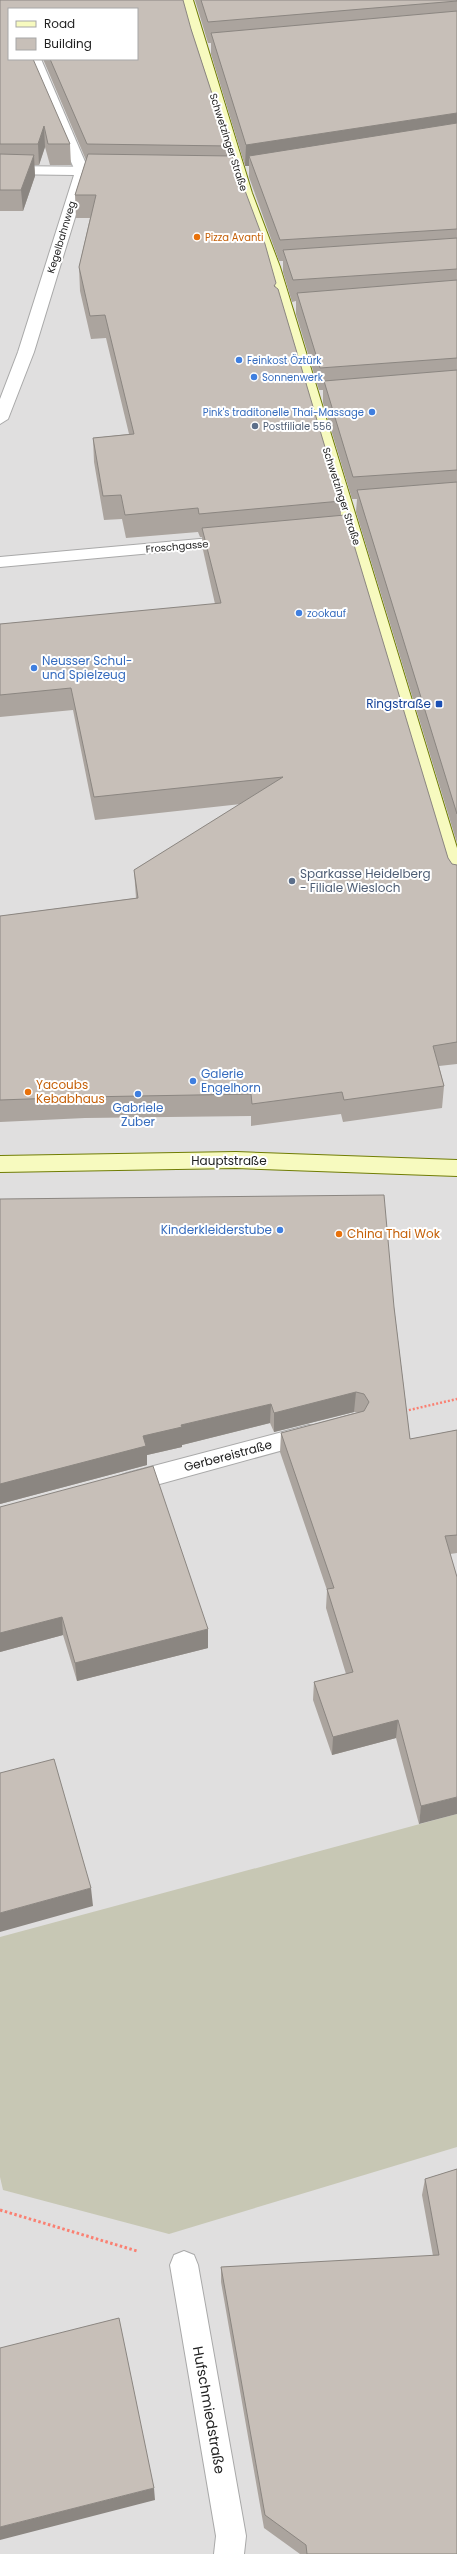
<svg xmlns="http://www.w3.org/2000/svg" width="457" height="2554" viewBox="0 0 457 2554" font-family="Poppins,sans-serif">
  <style>
    .residential { fill: #e0dfdf; fill-rule: evenodd }
    .construction { fill: #c7c7b4 }
    .lines { fill: none; stroke-linecap: round; stroke-linejoin: round }
    .lane-casing { stroke: #a9a9a9; stroke-width: 2 }
    .street-casing { stroke: #a9a9a9; stroke-width: 2 }
    .secondary-casing { stroke: #707d05; stroke-width: 2 }
    .path-far1 { stroke: #fa8072; stroke-width: 2.5; stroke-dasharray: 2 2; stroke-linecap: butt }
    .path { stroke: #fa8072; stroke-width: 3; stroke-dasharray: 2.5 2.5; stroke-linecap: butt }
    .lane { fill: #fff; fill-rule: evenodd }
    .street { fill: #fff; fill-rule: evenodd }
    .secondary { fill: #f7fabf; fill-rule: evenodd }
    .wall { fill: #aba49e }
    .shaded-wall { fill: #8b8681 }
    .building { fill: #c7bfb8; stroke: #8b8681 }
    .food-dot { fill: #e8710a; stroke: #fff; stroke-width: 1.5 }
    .shop-dot { fill: #3f7fe0; stroke: #fff; stroke-width: 1.5 }
    .service-dot { fill: #5c6f8a; stroke: #fff; stroke-width: 1.5 }
    .transit-dot { fill: #1a4fb4; stroke: #fff; stroke-width: 1.5 }
    .labels { text-anchor: middle; stroke-width: 4; stroke-linejoin: round; paint-order: stroke }
    .far-street-label { font-size: 10px; fill: #222; stroke: #fff }
    .far-food-label { font-size: 10px; fill: #c56008; stroke: #fff; text-anchor: start }
    .far-shop-label { font-size: 10px; fill: #366cbe; stroke: #fff; text-anchor: start }
    .far-service-label { font-size: 10px; fill: #4e5e75; stroke: #fff; text-anchor: start }
    .shop-label { font-size: 12px; fill: #366cbe; stroke: #fff; text-anchor: start }
    .transit-label { font-size: 12px; fill: #164399; stroke: #fff; text-anchor: end }
    .service-label { font-size: 12px; fill: #4e5e75; stroke: #fff; text-anchor: start }
    .food-label { font-size: 12px; fill: #c56008; stroke: #fff; text-anchor: start }
    .street-label { font-size: 12px; fill: #222; stroke: #fff }
    .near-street-label { font-size: 14px; fill: #222; stroke: #fff }
  </style>
  <rect width="100%" height="100%" fill="#f2efe9"/>
  <!-- residential -->
  <path class="residential" d="M 0,0 L 457,0 L 457,2554 L 0,2554 ZM 9,9 L 137,9 L 137,59 L 9,59 Z"/>
  <!-- construction -->
  <path class="construction" d="M 457,1814 L 457,2147 L 169,2234 L 3,2190 L 0,2177 L 0,1937 Z"/>
  <g class="lines">
    <!-- lane casing -->
    <g class="lane-casing">
      <path id="lane" d="M 27,59 L 41,59 L 89,171 L 87,174 L 77,174 L 75,171 Z"/>
    </g>
    <!-- street casing -->
    <g class="street-casing">
      <path id="street" d="M 0,166 L 113,167 L 120,171 L 113,175 L 88,175 L 34,352 L 8,419 L 0,424 L 0,399 L 18,352 L 74,175 L 0,174 Z
        M 233,536 L 239,537 L 241,541 L 239,545 L 0,567 L 0,557 Z
        M 309,1425 L 317,1427 L 321,1434 L 317,1441 L 309,1443 L 127,1493 L 119,1490 L 115,1483 L 119,1476 L 127,1473 Z
        M 184,2251 L 194,2255 L 198,2265 L 246,2536 L 244,2554 L 214,2554 L 216,2536 L 170,2265 L 174,2255 Z"/>
    </g>
    <!-- secondary casing -->
    <g class="secondary-casing">
      <path id="secondary" d="M 179,0 L 193,0 L 252,193 L 280,267 L 457,848 L 457,887 L 450,885 L 447,880 L 266,267 L 238,193 Z
        M 236,1152 L 457,1160 L 457,1176 L 236,1168 L 0,1172 L 0,1156 Z"/>
    </g>
    <!-- path-far1 -->
    <path class="path-far1" d="M 405,1411 L 457,1399"/>
    <!-- path -->
    <path class="path" d="M 0,2210 L 137,2251"/>
    <!-- lane -->
    <use href="#lane" class="lane"/>
    <!-- street -->
    <use href="#street" class="street"/>
    <!-- secondary -->
    <use href="#secondary" class="secondary"/>
  </g>
  <!-- wall -->
  <path class="wall" d="M 0,0 L 191,29 L 229,146 L 229,156 L 276,288 L 341,501 L 341,515 L 448,858 L 452,864 L 457,865 L 457,1064 L 439,1066 L 444,1086 L 442,1108 L 343,1122 L 341,1114 L 251,1126 L 251,1116 L 85,1118 L 0,1122 L 0,916 L 136,898 L 134,870 L 241,804 L 95,820 L 73,710 L 0,717 L 0,624 L 215,604 L 203,550 L 202,537 L 200,537 L 198,532 L 126,538 L 122,519 L 104,520 L 94,462 L 93,438 L 129,434 L 106,338 L 91,339 L 80,291 L 79,267 L 90,218 L 76,218 L 75,195 L 86,160 L 43,59 L 137,59 L 9,9 L 70,144 L 71,165 L 50,165 L 45,147 L 39,165 L 34,165 L 35,176 L 23,211 L 0,211 Z
    M 195,0 L 457,0 L 457,843 L 356,512 L 357,499 L 352,499 L 323,403 L 323,390 L 319,390 L 296,314 L 296,301 L 292,302 L 283,272 L 283,261 L 279,261 L 249,177 L 249,166 L 245,166 L 211,54 L 211,43 L 208,43 Z
    M 0,1199 L 394,1307 L 410,1439 L 457,1430 L 457,1553 L 450,1554 L 457,1577 L 419,1824 L 396,1738 L 332,1755 L 313,1700 L 314,1682 L 346,1674 L 326,1608 L 327,1590 L 280,1452 L 281,1433 L 358,1412 L 354,1412 L 274,1432 L 270,1423 L 182,1445 L 182,1447 L 147,1455 L 147,1465 L 0,1504 Z
    M 0,1507 L 208,1648 L 77,1681 L 63,1635 L 0,1652 Z
    M 457,2169 L 457,2554 L 300,2554 L 264,2528 L 221,2282 L 221,2267 L 433,2256 L 422,2195 L 425,2179 Z"/>
  <!-- shaded-wall -->
  <path class="shaded-wall" d="M 457,113 L 457,134 L 249,156 L 249,166 L 245,166 L 246,145 Z
    M 44,126 L 45,147 L 39,165 L 38,144 Z
    M 34,155 L 35,176 L 23,211 L 21,190 Z
    M 356,1392 L 354,1412 L 274,1432 L 274,1413 Z
    M 271,1404 L 270,1423 L 182,1445 L 182,1447 L 147,1455 L 147,1465 L 0,1504 L 0,1484 L 143,1436 L 181,1425 Z
    M 62,1617 L 63,1635 L 0,1652 L 0,1633 Z
    M 208,1629 L 208,1648 L 77,1681 L 75,1663 Z
    M 398,1720 L 396,1738 L 332,1755 L 333,1737 Z
    M 457,1797 L 457,1814 L 419,1824 L 421,1806 Z
    M 91,1888 L 93,1906 L 0,1932 L 0,1913 Z
    M 154,2488 L 155,2500 L 0,2540 L 0,2527 Z"/>
  <!-- building -->
  <path class="building" d="M 0,0 L 183,0 L 191,29 L 229,146 L 87,144 L 50,59 L 137,59 L 137,9 L 9,9 L 9,59 L 33,59 L 70,144 L 48,144 L 44,126 L 38,144 L 0,144 Z
    M 201,0 L 457,0 L 457,1 L 208,22 Z
    M 457,11 L 457,113 L 246,145 L 211,33 Z
    M 457,123 L 457,229 L 280,240 L 249,156 Z
    M 0,154 L 34,155 L 21,190 L 0,190 Z
    M 88,154 L 232,156 L 265,244 L 276,283 L 274,286 L 278,289 L 341,501 L 199,514 L 198,508 L 125,515 L 121,495 L 103,496 L 93,438 L 134,434 L 105,315 L 90,316 L 79,267 L 96,195 L 75,195 Z
    M 457,238 L 457,269 L 293,280 L 283,250 Z
    M 457,280 L 457,358 L 320,368 L 297,293 Z
    M 457,370 L 457,470 L 353,477 L 324,381 Z
    M 457,482 L 457,814 L 357,490 Z
    M 345,515 L 448,858 L 452,864 L 457,865 L 457,1042 L 433,1046 L 444,1086 L 344,1100 L 342,1092 L 252,1104 L 251,1094 L 83,1097 L 0,1100 L 0,916 L 138,898 L 134,870 L 283,777 L 94,797 L 71,688 L 0,695 L 0,624 L 221,603 L 202,528 Z
    M 384,1195 L 394,1307 L 410,1439 L 457,1430 L 457,1535 L 445,1536 L 457,1577 L 457,1797 L 421,1806 L 398,1720 L 333,1737 L 314,1682 L 353,1672 L 327,1589 L 334,1588 L 281,1433 L 364,1411 L 369,1402 L 364,1394 L 356,1392 L 274,1413 L 271,1404 L 181,1425 L 182,1427 L 143,1436 L 146,1446 L 0,1484 L 0,1199 Z
    M 153,1466 L 208,1629 L 75,1663 L 62,1617 L 0,1633 L 0,1507 Z
    M 54,1759 L 91,1888 L 0,1913 L 0,1773 Z
    M 457,2169 L 457,2554 L 307,2554 L 306,2545 L 265,2515 L 221,2267 L 439,2255 L 425,2179 Z
    M 119,2318 L 154,2488 L 0,2527 L 0,2348 Z"/>
  <!-- markers -->
  <g class="food-dot">
    <circle cx="197" cy="237" r="4"/>
    <circle cx="28" cy="1092" r="4"/>
    <circle cx="339" cy="1234" r="4"/>
  </g>
  <g class="shop-dot">
    <circle cx="239" cy="360" r="4"/>
    <circle cx="254" cy="377" r="4"/>
    <circle cx="372" cy="412" r="4"/>
    <circle cx="299" cy="613" r="4"/>
    <circle cx="34" cy="668" r="4"/>
    <circle cx="193" cy="1081" r="4"/>
    <circle cx="138" cy="1094" r="4"/>
    <circle cx="280" cy="1230" r="4"/>
  </g>
  <g class="service-dot">
    <circle cx="255" cy="426" r="4"/>
    <circle cx="292" cy="881" r="4"/>
  </g>
  <rect class="transit-dot" x="435" y="700" width="8" height="8" rx="2"/>
  <g class="labels">
    <!-- far-street labels -->
    <g class="far-street-label">
      <text transform="translate(229 142) rotate(72)" y="4">Schwetzinger Straße</text>
      <text transform="translate(61 237) rotate(-73)" y="4">Kegelbahnweg</text>
      <text transform="translate(342 496) rotate(72)" y="4">Schwetzinger Straße</text>
      <text transform="translate(177 546) rotate(-5)" y="4">Froschgasse</text>
    </g>
    <!-- far-food labels -->
    <g class="far-food-label">
      <text x="205" y="241">Pizza Avanti</text>
    </g>
    <!-- far-shop labels -->
    <g class="far-shop-label">
      <text x="247" y="364">Feinkost Öztürk</text>
      <text x="262" y="381">Sonnenwerk</text>
      <text x="364" y="416" text-anchor="end">Pink's traditonelle Thai-Massage</text>
      <text x="307" y="617">zookauf</text>
    </g>
    <!-- far-service labels -->
    <g class="far-service-label">
      <text x="263" y="430">Postfiliale 556</text>
    </g>
    <!-- shop labels -->
    <g class="shop-label">
      <text x="42" y="665">Neusser Schul-<tspan x="42" dy="14">und Spielzeug</tspan></text>
      <text x="201" y="1078">Galerie<tspan x="201" dy="14">Engelhorn</tspan></text>
      <text x="138" y="1112" text-anchor="middle">Gabriele<tspan x="138" dy="14">Zuber</tspan></text>
      <text x="272" y="1234" text-anchor="end">Kinderkleiderstube</text>
    </g>
    <!-- transit labels -->
    <g class="transit-label">
      <text x="431" y="708">Ringstraße</text>
    </g>
    <!-- service labels -->
    <g class="service-label">
      <text x="300" y="878">Sparkasse Heidelberg<tspan x="300" dy="14">- Filiale Wiesloch</tspan></text>
    </g>
    <!-- food labels -->
    <g class="food-label">
      <text x="36" y="1089">Yacoubs<tspan x="36" dy="14">Kebabhaus</tspan></text>
      <text x="347" y="1238">China Thai Wok</text>
    </g>
    <!-- street labels -->
    <g class="street-label">
      <text x="229" y="1165">Hauptstraße</text>
      <text transform="translate(228 1456) rotate(-15)" y="4">Gerbereistraße</text>
    </g>
    <!-- near-street labels -->
    <g class="near-street-label">
      <text transform="translate(209 2410) rotate(80)" y="5">Hufschmiedstraße</text>
    </g>
  </g>
  <!-- legend -->
  <rect x="8" y="8" width="130" height="52" fill="#ffffff" stroke="#a7a7a7"/>
  <rect x="16" y="21" width="20" height="6" fill="#f7fabf" stroke="#a7a7a7"/>
  <text x="44" y="28" font-size="12" fill="#222222">Road</text>
  <rect x="16" y="38" width="20" height="12" fill="#c7bfb8" stroke="#a7a7a7"/>
  <text x="44" y="48" font-size="12" fill="#222222">Building</text>
</svg>
